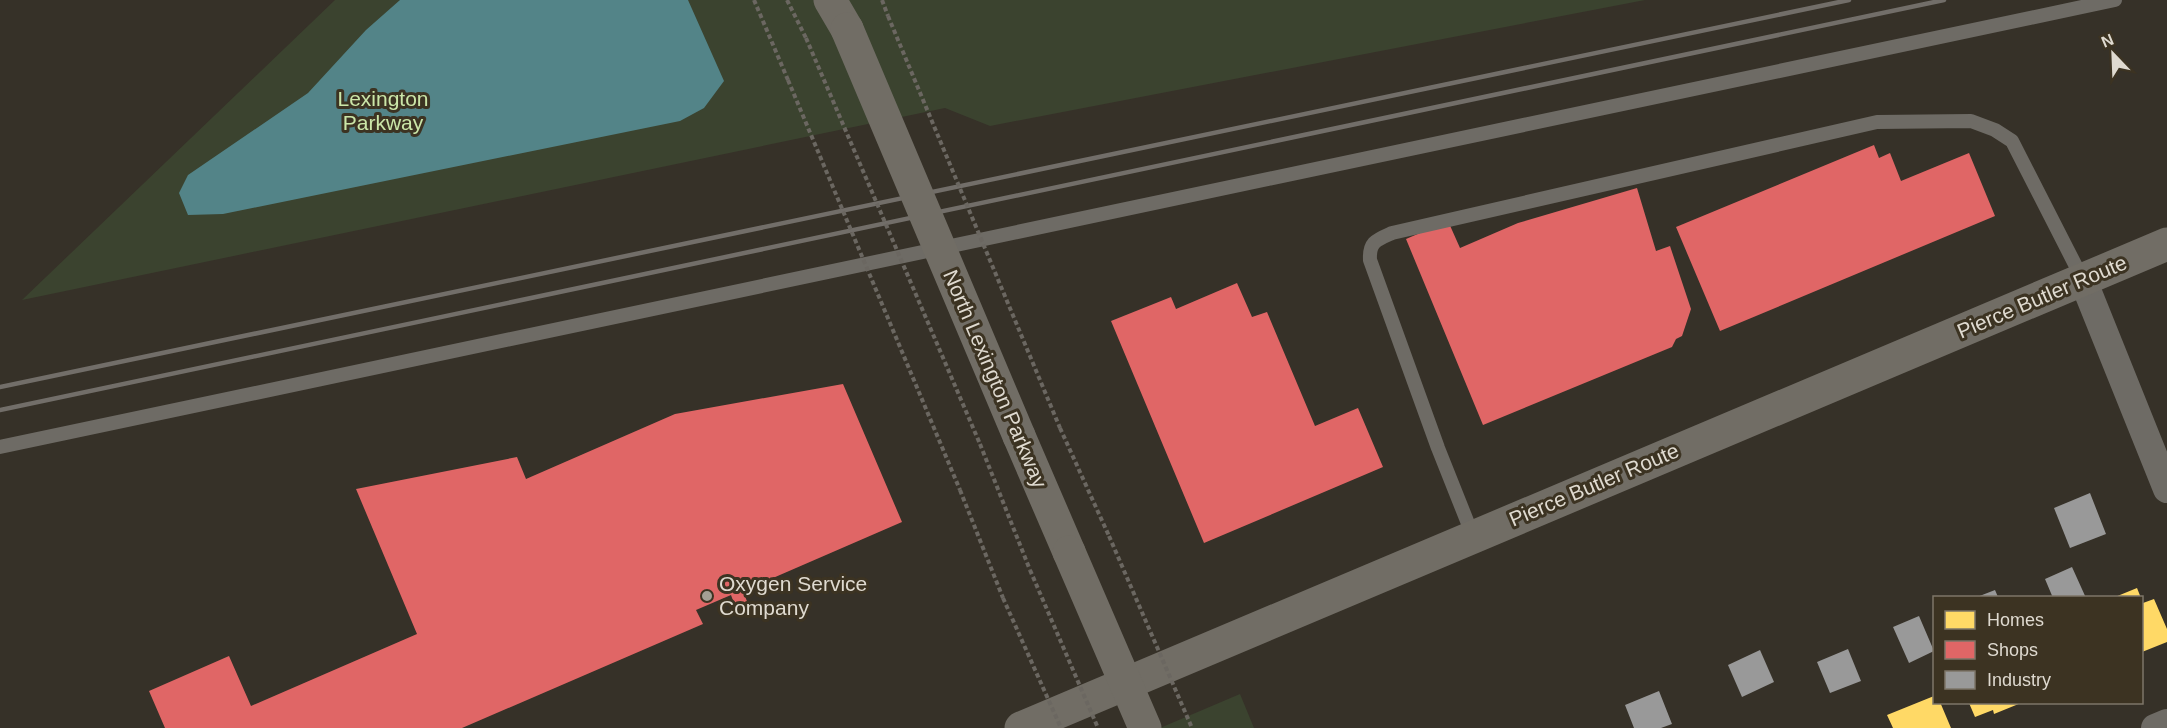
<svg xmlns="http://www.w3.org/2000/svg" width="2167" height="728" viewBox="0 0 2167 728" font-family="Helvetica,sans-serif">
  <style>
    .green { fill: #3b432f }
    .water { fill: #538488 }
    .homes { fill: #ffd966 }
    .shops { fill: #e06666 }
    .industry { fill: #999 }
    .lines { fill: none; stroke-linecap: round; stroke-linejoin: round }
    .path { stroke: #6b6761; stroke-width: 4; stroke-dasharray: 4.5 3; stroke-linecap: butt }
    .service { stroke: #6e6b65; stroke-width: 14 }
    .minor { stroke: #6e6b65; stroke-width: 28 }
    .secondary { stroke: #716d65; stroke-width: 33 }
    .rail { stroke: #726e69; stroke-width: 4.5 }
    .path-bridge { stroke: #6b6761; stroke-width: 4; stroke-dasharray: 4.5 3; stroke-linecap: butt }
    .secondary-bridge { stroke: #716d65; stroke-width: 33 }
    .poi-dot { fill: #a49f95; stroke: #3c3322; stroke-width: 2 }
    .labels { text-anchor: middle; stroke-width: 6; stroke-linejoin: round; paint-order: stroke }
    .park-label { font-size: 21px; fill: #cbe6a8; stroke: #3c3322 }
    .street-label { font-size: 21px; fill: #dfdad0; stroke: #3c3322 }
    .poi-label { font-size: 21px; fill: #dfdad0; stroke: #3c3322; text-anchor: start }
  </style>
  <rect width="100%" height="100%" fill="#363128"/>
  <!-- green -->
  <path class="green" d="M 335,0 L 1645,0 L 990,126 L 945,108 L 22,300 Z
    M 1240,694 L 1254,728 L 1160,728 Z"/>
  <!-- water -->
  <path class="water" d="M 400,0 L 688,0 L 724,81 L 704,108 L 680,121 L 223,214 L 188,215 L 179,193 L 188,175 L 308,93 L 366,30 Z"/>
  <!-- homes -->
  <path class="homes" d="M 2137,588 L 2141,598 L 2115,598 L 2115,597 Z
    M 2142,599 L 2143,603 L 2154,599 L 2167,629 L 2167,642 L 2142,652 Z
    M 1934,696 L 1934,702 L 1940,702 L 1951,728 L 1893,728 L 1887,715 Z
    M 1969,703 L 2021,703 L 1994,714 L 1993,710 L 1975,717 Z"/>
  <!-- shops -->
  <path class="shops" d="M 1874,145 L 1879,158 L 1890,153 L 1901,181 L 1969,153 L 1995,216 L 1720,331 L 1676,227 Z
    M 1637,188 L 1656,251 L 1670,246 L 1691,309 L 1682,336 L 1676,339 L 1672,347 L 1483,425 L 1406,239 L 1448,221 L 1460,248 L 1518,223 Z
    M 1237,283 L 1252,317 L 1267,312 L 1315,426 L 1358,408 L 1383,467 L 1204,543 L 1111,321 L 1171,297 L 1176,309 Z
    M 843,384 L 902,522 L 743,591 L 748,604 L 736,609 L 731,595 L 696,610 L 703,624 L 462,728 L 165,728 L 149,691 L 229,656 L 251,706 L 417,634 L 356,489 L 517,457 L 526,479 L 675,414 Z"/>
  <!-- industry -->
  <path class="industry" d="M 2090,493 L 2106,534 L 2070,548 L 2054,508 Z
    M 2072,567 L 2086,598 L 2053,598 L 2045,579 Z
    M 1995,590 L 1998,597 L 1977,597 Z
    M 1919,616 L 1934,651 L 1909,663 L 1893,627 Z
    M 1848,649 L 1861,681 L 1830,693 L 1817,662 Z
    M 1760,650 L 1774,682 L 1742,697 L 1728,665 Z
    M 1659,691 L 1672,724 L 1661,728 L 1634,728 L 1625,705 Z"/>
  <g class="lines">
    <!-- path -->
    <path class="path" d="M 754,0 L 788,80
      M 787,0 L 806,38
      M 882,0 L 888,16
      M 1060,428 L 1109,536
      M 980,444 L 1030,570
      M 960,490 L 1003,598"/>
    <!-- service -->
    <path class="service" d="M 0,447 L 2115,0
      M 1473,536 L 1438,448 L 1370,260 C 1369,242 1376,240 1392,233 L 1877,122 L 1971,121 L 1995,130 L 2012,141 L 2083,280"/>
    <!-- minor -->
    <path class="minor" d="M 2083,280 L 2167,489
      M 2155,728 L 2167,723"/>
    <!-- secondary -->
    <path class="secondary" d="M 830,0 L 847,29
      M 1019,436 L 1069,552
      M 1021,728 L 2167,244"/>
    <!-- rail -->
    <path class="rail" d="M 0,387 L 1849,0
      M 0,410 L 1944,0"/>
    <!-- path-bridge -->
    <path class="path-bridge" d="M 888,16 L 1060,428
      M 806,38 L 980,444
      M 788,80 L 960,490
      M 1109,536 L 1192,728
      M 1030,570 L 1098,728
      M 1003,598 L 1061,728"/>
    <!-- secondary-bridge -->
    <path class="secondary-bridge" d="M 847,29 L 1019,436
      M 1069,552 L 1145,728"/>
  </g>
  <!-- markers -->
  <circle class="poi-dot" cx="707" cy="596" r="6"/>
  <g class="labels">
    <!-- park labels -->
    <g class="park-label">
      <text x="383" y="106">Lexington<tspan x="383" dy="24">Parkway</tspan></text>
    </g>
    <!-- street labels -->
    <g class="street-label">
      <text transform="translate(2042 297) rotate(-23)" y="7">Pierce Butler Route</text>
      <text transform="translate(995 379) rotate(67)" y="7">North Lexington Parkway</text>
      <text transform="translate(1594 485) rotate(-23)" y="7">Pierce Butler Route</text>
    </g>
    <!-- poi labels -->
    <g class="poi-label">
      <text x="719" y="591">Oxygen Service<tspan x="719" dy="24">Company</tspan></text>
    </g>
  </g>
  <!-- legend -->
  <rect x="1933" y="596" width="210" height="108" fill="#3c3322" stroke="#7d7668" stroke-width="1.5"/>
  <rect x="1945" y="611" width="30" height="18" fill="#ffd966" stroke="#7d7668" stroke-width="1.5"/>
  <text x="1987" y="626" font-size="18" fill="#dfdad0">Homes</text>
  <rect x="1945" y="641" width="30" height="18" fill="#e06666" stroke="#7d7668" stroke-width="1.5"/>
  <text x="1987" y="656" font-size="18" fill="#dfdad0">Shops</text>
  <rect x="1945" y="671" width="30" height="18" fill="#999999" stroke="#7d7668" stroke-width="1.5"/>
  <text x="1987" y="686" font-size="18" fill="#dfdad0">Industry</text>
  <!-- north arrow -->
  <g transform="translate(2113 54) rotate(337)" stroke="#3c3322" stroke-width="4.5" paint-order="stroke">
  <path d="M0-4.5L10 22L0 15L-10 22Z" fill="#dfdad0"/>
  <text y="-9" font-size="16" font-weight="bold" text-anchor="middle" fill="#dfdad0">N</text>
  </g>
</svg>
